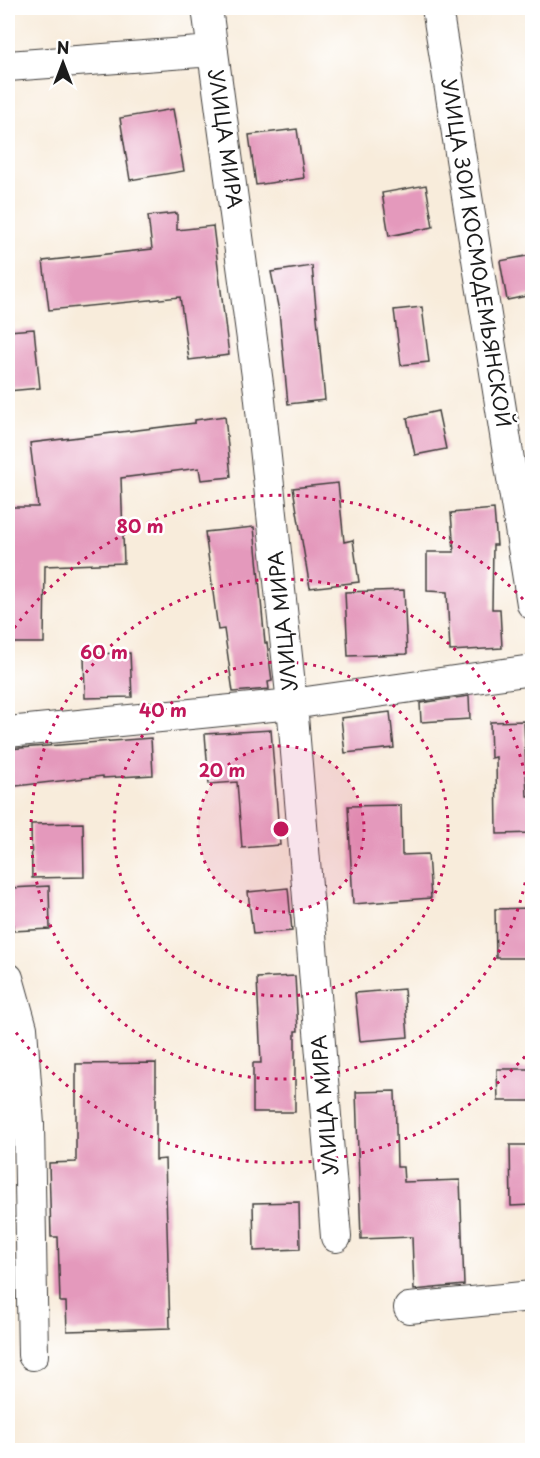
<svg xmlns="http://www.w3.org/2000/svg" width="540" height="1458" viewBox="0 0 540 1458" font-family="'Playpen Sans',sans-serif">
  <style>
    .building { fill: #e499bc }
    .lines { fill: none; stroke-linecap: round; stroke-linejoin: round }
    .minor-casing { stroke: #3d3b39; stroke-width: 32 }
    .minor { stroke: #fff; stroke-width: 30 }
    .ring { fill: none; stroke: #c2185b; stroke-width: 3; stroke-dasharray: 3 6 }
    .labels { text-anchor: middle; stroke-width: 5; stroke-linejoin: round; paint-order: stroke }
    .street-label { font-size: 20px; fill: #1c1c1c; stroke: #fff }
    .centre { fill: #c2185b; stroke: #fff; stroke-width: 3 }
    .ring-label { font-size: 18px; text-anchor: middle; font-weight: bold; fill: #c2185b; stroke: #fff; stroke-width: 5; stroke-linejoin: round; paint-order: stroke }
  </style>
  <rect width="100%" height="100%" fill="#fff"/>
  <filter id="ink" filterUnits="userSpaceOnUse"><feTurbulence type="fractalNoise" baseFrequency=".0167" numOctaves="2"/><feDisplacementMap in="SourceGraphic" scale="12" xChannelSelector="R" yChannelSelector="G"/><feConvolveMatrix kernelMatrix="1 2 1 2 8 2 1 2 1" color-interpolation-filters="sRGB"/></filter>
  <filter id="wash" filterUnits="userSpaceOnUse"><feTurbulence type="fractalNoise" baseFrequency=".008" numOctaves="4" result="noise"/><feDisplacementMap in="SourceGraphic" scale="24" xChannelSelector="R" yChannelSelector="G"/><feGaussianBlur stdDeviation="1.35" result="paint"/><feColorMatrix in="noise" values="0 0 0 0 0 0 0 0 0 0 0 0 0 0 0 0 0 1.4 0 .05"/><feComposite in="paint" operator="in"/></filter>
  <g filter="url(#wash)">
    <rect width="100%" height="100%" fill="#f8ecdb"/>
    <g id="blocks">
      <!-- building -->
      <path class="building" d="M 173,109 L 184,171 L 130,180 L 120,118 Z
        M 297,129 L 304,178 L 256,185 L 249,135 Z
        M 426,185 L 433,227 L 389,236 L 382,193 Z
        M 177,213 L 177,230 L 213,226 L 229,355 L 189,360 L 180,297 L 49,310 L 43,261 L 152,249 L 148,216 Z
        M 532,255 L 532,295 L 507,300 L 500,261 Z
        M 312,266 L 325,400 L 288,404 L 279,311 L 271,272 Z
        M 422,307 L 429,362 L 401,365 L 394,310 Z
        M 34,329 L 40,388 L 8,391 L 8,331 Z
        M 438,411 L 446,449 L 415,455 L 407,418 Z
        M 225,416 L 231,477 L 201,480 L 199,468 L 121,478 L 124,563 L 45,566 L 44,643 L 8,643 L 8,507 L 38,507 L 30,443 L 195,423 L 195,420 Z
        M 338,483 L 344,542 L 353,540 L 359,582 L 310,588 L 293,488 Z
        M 494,509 L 497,545 L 493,545 L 492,609 L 500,609 L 502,648 L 450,651 L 447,592 L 427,591 L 427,552 L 454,552 L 451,513 Z
        M 254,527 L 265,643 L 267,643 L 272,681 L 268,682 L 269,689 L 233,692 L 224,629 L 218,630 L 205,532 Z
        M 404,590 L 407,654 L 348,656 L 345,592 Z
        M 130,653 L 132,697 L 85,698 L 84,654 Z
        M 469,696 L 470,719 L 421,722 L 420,703 Z
        M 390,712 L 394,748 L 345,753 L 341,718 Z
        M 524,721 L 527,796 L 532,796 L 532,833 L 497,834 L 496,757 L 491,758 L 490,722 Z
        M 271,730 L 280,845 L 242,848 L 237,782 L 209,784 L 205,734 Z
        M 151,738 L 153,775 L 103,778 L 103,776 L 8,787 L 8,749 Z
        M 401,805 L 402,855 L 428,854 L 431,898 L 353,904 L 348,806 Z
        M 83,823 L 84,877 L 32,878 L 31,824 Z
        M 49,886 L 50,929 L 13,931 L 11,888 Z
        M 288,888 L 292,931 L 253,934 L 248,892 Z
        M 532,908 L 532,958 L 496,958 L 495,909 Z
        M 295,976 L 298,1031 L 295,1031 L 295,1112 L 253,1112 L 253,1063 L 261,1063 L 257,978 Z
        M 404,989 L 408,1037 L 360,1041 L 355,993 Z
        M 156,1063 L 156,1160 L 165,1159 L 170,1328 L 67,1331 L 66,1302 L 60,1302 L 58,1237 L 51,1237 L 49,1163 L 76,1162 L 76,1064 Z
        M 497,1069 L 532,1069 L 532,1101 L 498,1101 Z
        M 395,1091 L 397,1167 L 403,1167 L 404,1182 L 460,1180 L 464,1285 L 414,1290 L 412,1237 L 361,1239 L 356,1092 Z
        M 510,1145 L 532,1145 L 532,1205 L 511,1206 Z
        M 299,1202 L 300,1249 L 254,1251 L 253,1203 Z"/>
    </g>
  </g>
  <g filter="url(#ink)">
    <use href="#blocks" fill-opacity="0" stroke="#3d3b39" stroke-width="1.5"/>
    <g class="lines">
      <!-- minor casing -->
      <g class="minor-casing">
        <path id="minor" d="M 207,8 L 259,391 L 292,704 L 336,1237
          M 437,8 L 532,604
          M 8,66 L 213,51
          M 8,732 L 292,704 L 532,670
          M 8,978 L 22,1028 L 29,1125 L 33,1355
          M 409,1308 L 532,1296"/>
      </g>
      <!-- minor -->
      <use href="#minor" class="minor"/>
    </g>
  </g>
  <!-- distance rings -->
  <circle cx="281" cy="829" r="83" fill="#c2185b" fill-opacity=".12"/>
  <g class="ring">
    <circle cx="281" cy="829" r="83"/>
    <circle cx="281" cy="829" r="167"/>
    <circle cx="281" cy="829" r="250"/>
    <path d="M531 1050A334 334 0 0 1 9 1023M9 635A334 334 0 0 1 531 608"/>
  </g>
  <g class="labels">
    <!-- street labels -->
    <g class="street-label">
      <text transform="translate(225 139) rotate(82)" y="7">УЛИЦА МИРА</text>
      <text transform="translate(476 253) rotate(81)" y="7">УЛИЦА ЗОИ КОСМОДЕМЬЯНСКОЙ</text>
      <text transform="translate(283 621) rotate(-96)" y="7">УЛИЦА МИРА</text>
      <text transform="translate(325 1105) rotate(-95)" y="7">УЛИЦА МИРА</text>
    </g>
  </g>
  <circle cx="281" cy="829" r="9" class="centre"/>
  <g class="ring-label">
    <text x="140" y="533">80 m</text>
    <text x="104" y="659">60 m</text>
    <text x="163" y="717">40 m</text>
    <text x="222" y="777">20 m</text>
  </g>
  <!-- margin -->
  <rect width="540" height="1458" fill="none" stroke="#fff" stroke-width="30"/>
  <!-- north arrow -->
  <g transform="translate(63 63)" stroke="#ffffff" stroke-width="4.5" paint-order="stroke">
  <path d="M0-4.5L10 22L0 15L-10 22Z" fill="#1c1c1c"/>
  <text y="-9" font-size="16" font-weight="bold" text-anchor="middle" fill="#1c1c1c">N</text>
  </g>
</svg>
